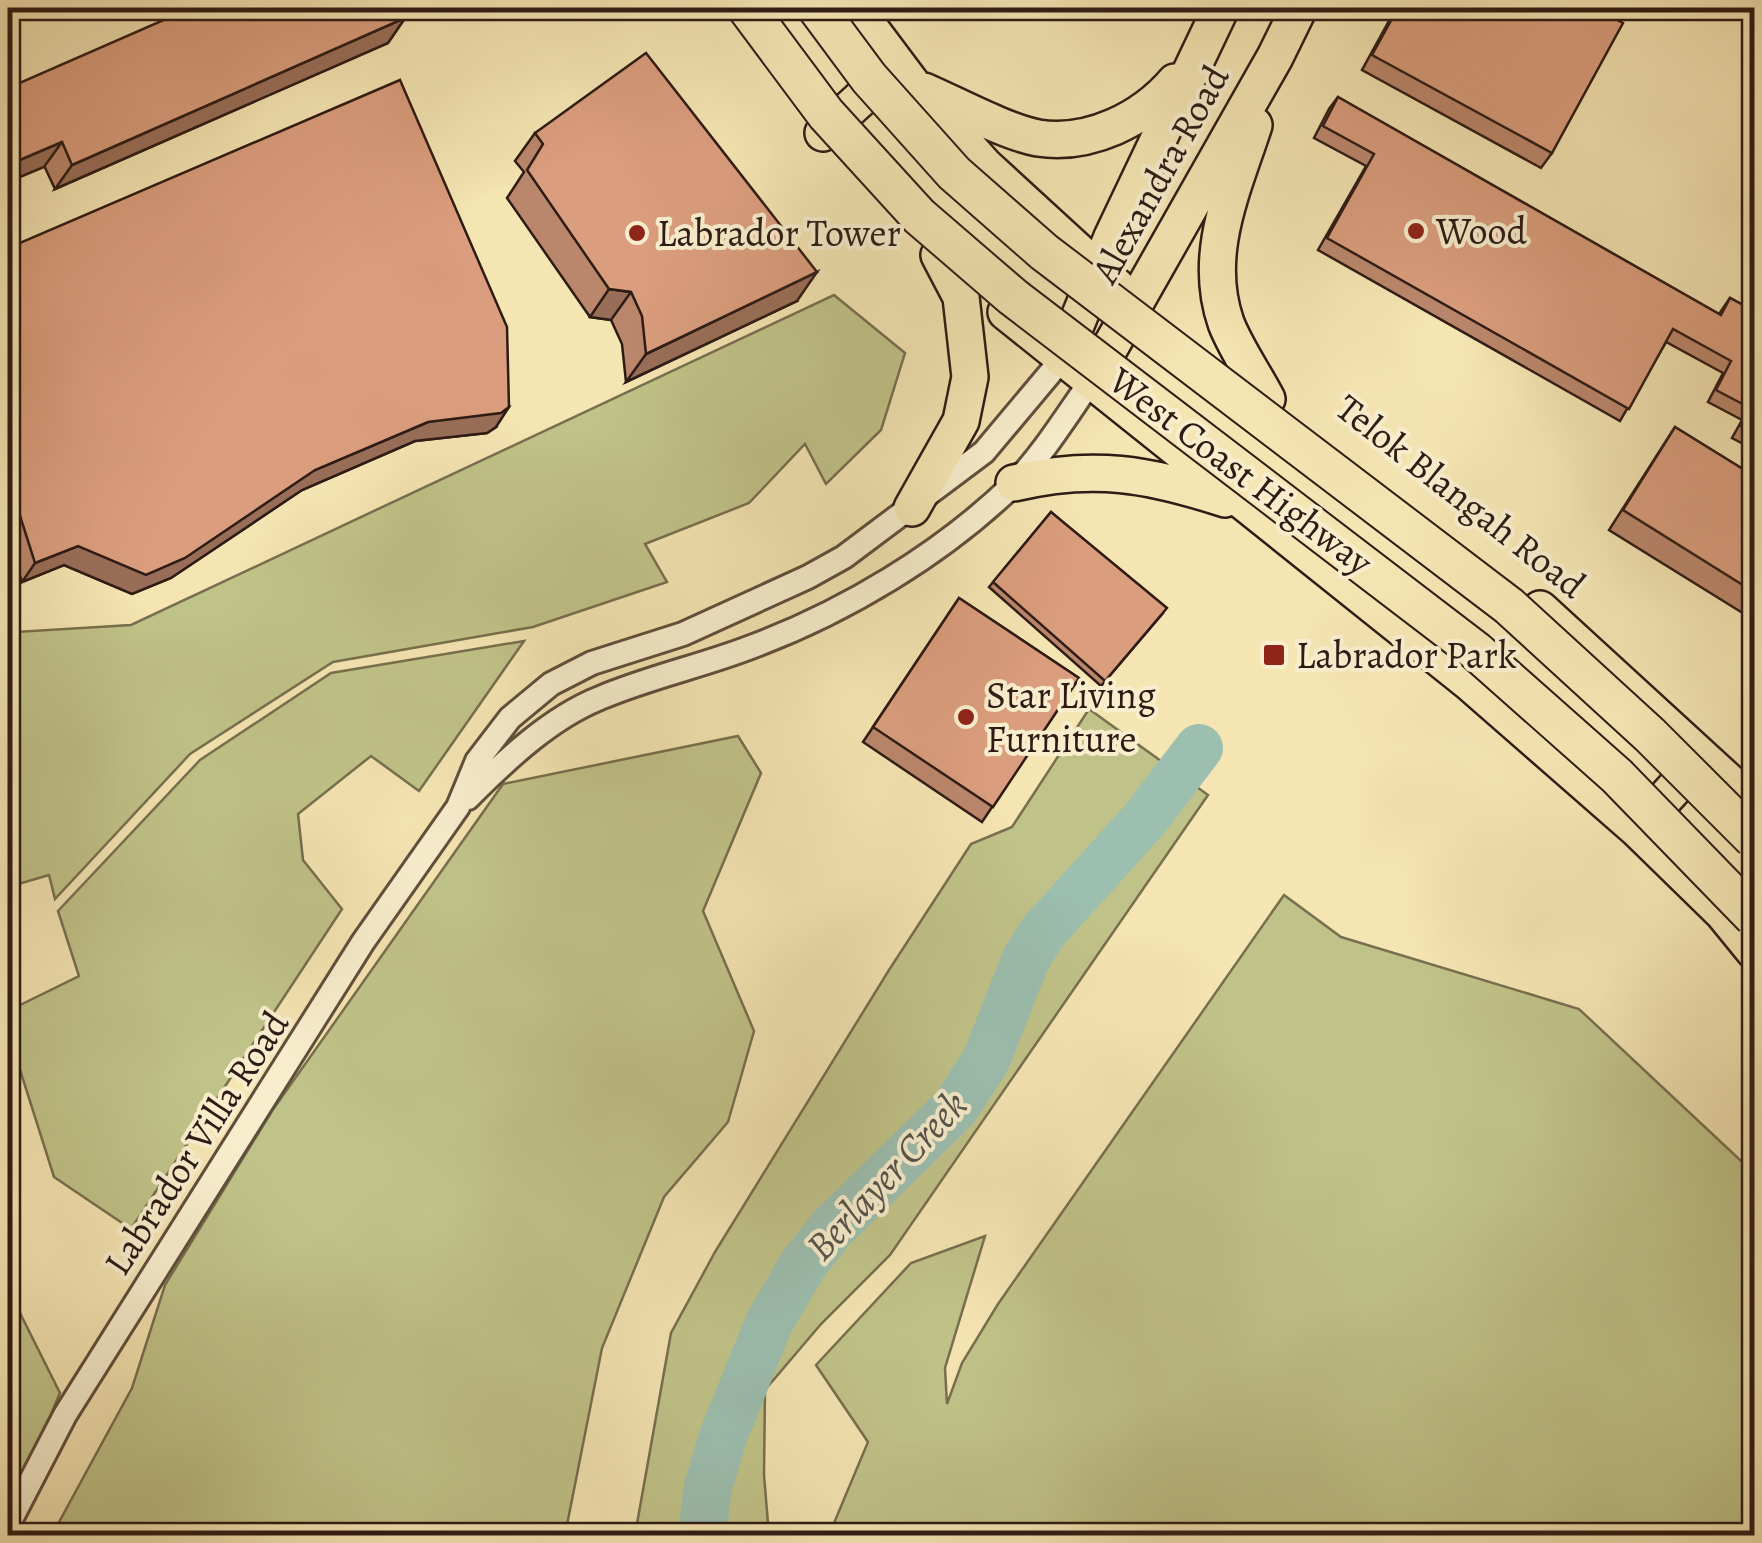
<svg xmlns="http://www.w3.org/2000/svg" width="1762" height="1543" viewBox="0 0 1762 1543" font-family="Alegreya,serif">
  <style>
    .green { fill: #c0c389; stroke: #776f4e; stroke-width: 2.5 }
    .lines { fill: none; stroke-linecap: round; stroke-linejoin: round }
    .river { stroke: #9cbfb0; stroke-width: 48 }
    .minor-casing { stroke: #604e3c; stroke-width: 28 }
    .primary-casing { stroke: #2e1b14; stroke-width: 40 }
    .minor { stroke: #f8eece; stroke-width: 22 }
    .primary { stroke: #f5e5b3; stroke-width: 35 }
    .trunk-bridge-casing { stroke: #2e1b14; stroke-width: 42; stroke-linecap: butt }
    .trunk-bridge { stroke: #f5e5b3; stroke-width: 38 }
    .wall { fill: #bb876c; stroke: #2e1b14; stroke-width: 2.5 }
    .shaded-wall { fill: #996e58; stroke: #2e1b14; stroke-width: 2.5 }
    .building { fill: #da9d7d; stroke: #2e1b14; stroke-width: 2.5 }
    .poi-dot { fill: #8f2418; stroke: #f8eece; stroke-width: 4 }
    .labels { text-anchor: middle; stroke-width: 8; stroke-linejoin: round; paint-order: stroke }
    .street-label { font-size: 38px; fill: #2e1b14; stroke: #f8eece }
    .poi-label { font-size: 38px; fill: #2e1b14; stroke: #f8eece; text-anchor: start }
    .water-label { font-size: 40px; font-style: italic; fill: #54544b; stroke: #f8eece }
  </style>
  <rect width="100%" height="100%" fill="#f5e5b3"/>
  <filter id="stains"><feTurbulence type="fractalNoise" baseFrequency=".002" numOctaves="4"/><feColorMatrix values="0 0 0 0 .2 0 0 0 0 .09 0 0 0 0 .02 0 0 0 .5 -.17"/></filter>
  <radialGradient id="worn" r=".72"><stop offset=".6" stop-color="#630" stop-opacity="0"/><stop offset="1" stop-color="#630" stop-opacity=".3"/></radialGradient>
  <!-- green -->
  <path class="green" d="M 834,295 L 905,353 L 881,430 L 826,484 L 805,444 L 749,503 L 645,544 L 667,582 L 533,627 L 333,662 L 190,754 L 55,899 L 49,875 L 8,887 L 8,612 L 16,632 L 131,625 Z
    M 524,641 L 419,791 L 371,756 L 298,814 L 303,860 L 342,909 L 131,1229 L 54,1177 L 8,1032 L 8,1011 L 79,976 L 58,911 L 200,760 L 331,673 Z
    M 1089,709 L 1208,795 L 890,1255 L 821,1324 L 765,1390 L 764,1475 L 769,1535 L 635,1535 L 671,1333 L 715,1252 L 889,970 L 971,844 L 1012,827 Z
    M 738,736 L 761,773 L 703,911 L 754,1031 L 728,1122 L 664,1197 L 602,1348 L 565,1535 L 52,1535 L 132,1388 L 165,1285 L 272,1111 L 503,784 Z
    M 1284,895 L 1341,937 L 1579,1009 L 1754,1173 L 1754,1535 L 829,1535 L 868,1442 L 816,1365 L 911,1263 L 985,1236 L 945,1368 L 947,1404 L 962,1363 L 998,1304 Z
    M 8,1289 L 60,1393 L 8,1516 Z"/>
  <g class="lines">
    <!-- river -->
    <path class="river" d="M 702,1536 L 708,1487 L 724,1434 L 769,1323 L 802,1266 L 832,1228 L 955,1108 L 986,1060 L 1026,959 L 1042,933 L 1144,820 L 1199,748"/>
    <!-- minor casing -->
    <g class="minor-casing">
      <path id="minor" d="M 468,798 C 506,760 550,718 600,698 C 649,677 702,666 751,647 C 845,612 942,554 1014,484 C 1043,454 1067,415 1091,381
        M 8,1525 L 65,1415 L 363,942 L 458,807 L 477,761 L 510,718 L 551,684 L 592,663 L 683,634 L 808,577 L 844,557 L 984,452 L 1062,359"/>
    </g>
    <!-- primary casing -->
    <g class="primary-casing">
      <path id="primary" d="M 855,8 L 915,88 L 985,166 L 1117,287
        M 924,91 C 956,105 1006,132 1038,138 C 1090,146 1143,119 1175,82
        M 1254,125 C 1233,190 1202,254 1226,323 C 1236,349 1254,374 1267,399
        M 823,133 L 868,92 L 871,54
        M 1006,312 L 1470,683 L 1637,829 L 1723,913 L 1754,951
        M 1062,359 L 1112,237 L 1221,8
        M 1091,381 L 1275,57 L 1299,8
        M 1014,483 C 1093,464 1149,474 1225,499
        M 912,508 L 961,421 L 970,377 L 961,297 L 939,255
        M 1540,609 L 1754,805
        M 1637,829 L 1679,783 L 1721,777"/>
    </g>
    <!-- minor -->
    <use href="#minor" class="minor"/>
    <!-- primary -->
    <use href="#primary" class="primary"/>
    <!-- trunk-bridge casing -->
    <g class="trunk-bridge-casing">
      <path id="trunk-bridge" d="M 747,8 L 826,114 L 919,216 L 1013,297 L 1476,651 L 1617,776 L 1754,917
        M 817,8 L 869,78 L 954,173 L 1044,252 L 1509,606 L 1650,735 L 1754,839"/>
    </g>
    <!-- trunk-bridge -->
    <use href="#trunk-bridge" class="trunk-bridge"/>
  </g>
  <!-- wall -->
  <path class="wall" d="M 1396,8 L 1594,8 L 1552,153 L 1541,168 L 1362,70 Z
    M 405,18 L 388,43 L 55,189 L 8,88 Z
    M 1338,97 L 1719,314 L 1730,298 L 1754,311 L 1754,442 L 1751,448 L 1732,438 L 1742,420 L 1708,402 L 1723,373 L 1666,342 L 1620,421 L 1318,250 L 1366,166 L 1314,138 L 1329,109 Z
    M 535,133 L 797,301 L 626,382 L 622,344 L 611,320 L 590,317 L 507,198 L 524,172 L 515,161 Z
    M 8,248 L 496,427 L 487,433 L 415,441 L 302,490 L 171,578 L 132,594 L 64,565 L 22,582 L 8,539 Z
    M 1675,427 L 1754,476 L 1754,620 L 1609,530 Z
    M 1051,512 L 1163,613 L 1101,686 L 989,587 Z
    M 959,598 L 1079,678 L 982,822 L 863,742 Z"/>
  <!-- shaded-wall -->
  <path class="shaded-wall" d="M 405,18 L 388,43 L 55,189 L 72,165 Z
    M 62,142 L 44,167 L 8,182 L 8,165 Z
    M 817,272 L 797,301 L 626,382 L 646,354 Z
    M 609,289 L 631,292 L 611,320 L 590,317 Z
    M 509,407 L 496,427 L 487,433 L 415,441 L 302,490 L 171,578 L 132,594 L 64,565 L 22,582 L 35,563 L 78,546 L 315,470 L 428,422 Z"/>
  <!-- building -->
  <path class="building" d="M 191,8 L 400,8 L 405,18 L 72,165 L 62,142 L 8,165 L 8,88 Z
    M 1398,8 L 1594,8 L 1623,23 L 1552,153 L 1372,55 Z
    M 646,53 L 817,272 L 646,354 L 642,316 L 631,292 L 609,289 L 527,170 L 543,144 L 535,133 Z
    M 400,80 L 507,327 L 509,407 L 501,413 L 428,422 L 315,470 L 185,558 L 146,575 L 78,546 L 35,563 L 8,478 L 8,354 L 16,350 L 8,323 L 8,248 Z
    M 1338,97 L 1721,315 L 1730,298 L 1754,311 L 1754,433 L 1741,426 L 1750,408 L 1716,390 L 1731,361 L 1673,329 L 1629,409 L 1327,238 L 1374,154 L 1323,126 Z
    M 1675,427 L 1754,476 L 1754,592 L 1623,510 Z
    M 1051,512 L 1167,608 L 1105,681 L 993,582 Z
    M 959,598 L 1079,678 L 993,807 L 873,727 Z"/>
  <!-- markers -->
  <g class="poi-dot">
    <circle cx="1416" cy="231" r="10"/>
    <circle cx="637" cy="233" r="10"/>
    <rect x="1262" y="643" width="24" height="24" rx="5"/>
    <circle cx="966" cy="717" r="10"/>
  </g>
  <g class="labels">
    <!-- street labels -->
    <g class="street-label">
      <text transform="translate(1160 174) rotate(-61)" y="13">Alexandra Road</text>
      <text transform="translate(1241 471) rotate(37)" y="13">West Coast Highway</text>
      <text transform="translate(1461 496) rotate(38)" y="13">Telok Blangah Road</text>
      <text transform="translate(196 1143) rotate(-57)" y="13">Labrador Villa Road</text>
    </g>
    <!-- poi labels -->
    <g class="poi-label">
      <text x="1436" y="244">Wood</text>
      <text x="657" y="246">Labrador Tower</text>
      <text x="1296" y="668">Labrador Park</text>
      <text x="986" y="708">Star Living<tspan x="986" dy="44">Furniture</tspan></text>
    </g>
    <!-- water labels -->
    <g class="water-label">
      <text transform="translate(886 1175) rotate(-47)" y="14">Berlayer Creek</text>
    </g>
  </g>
  <!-- margin -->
  <rect width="1762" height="1543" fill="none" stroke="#f5e5b3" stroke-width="40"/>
  <rect x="10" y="10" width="1742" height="1523" fill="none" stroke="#2e1b14" stroke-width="5"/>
  <rect x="20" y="20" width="1722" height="1503" fill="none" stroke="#2e1b14" stroke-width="2.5"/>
  <rect width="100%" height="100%" filter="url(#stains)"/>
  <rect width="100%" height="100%" fill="url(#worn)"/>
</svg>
